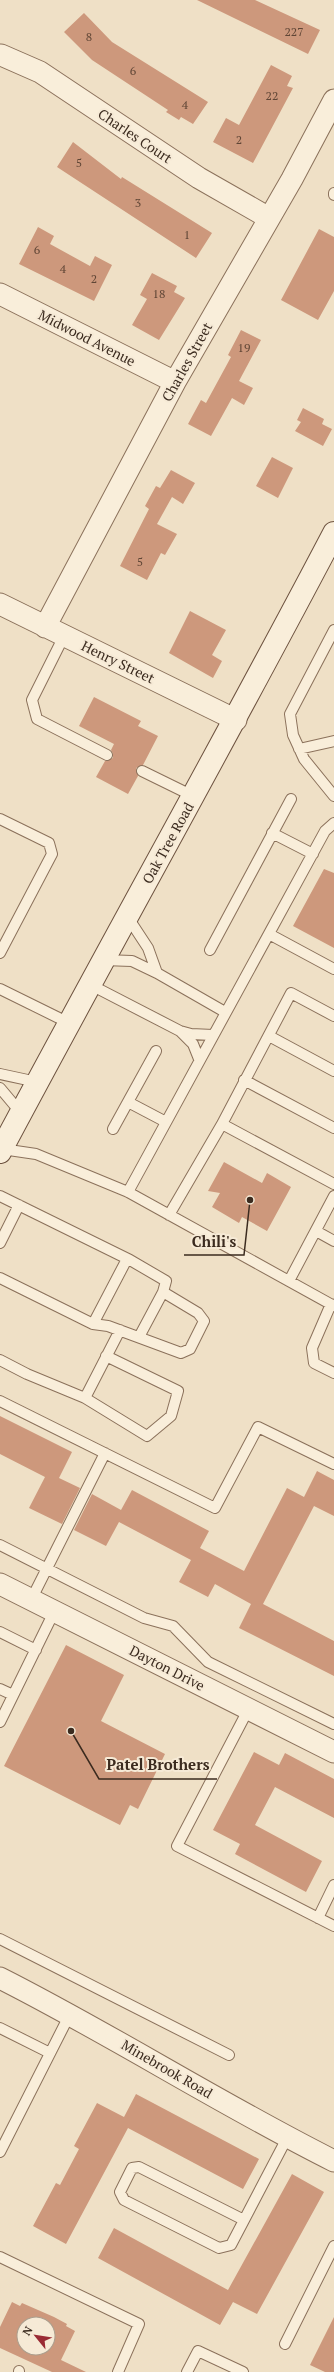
<svg xmlns="http://www.w3.org/2000/svg" width="334" height="2372" viewBox="0 0 334 2372" font-family="'PT Serif',serif">
  <style>
    .building { fill: #cd987c; fill-rule: evenodd }
    .lines { fill: none; stroke-linecap: round; stroke-linejoin: round }
    .service-casing { stroke: #8b715b; stroke-width: 12 }
    .minor-casing { stroke: #8b715b; stroke-width: 23 }
    .secondary-casing { stroke: #6d523f; stroke-width: 24 }
    .service { stroke: #f9eeda; stroke-width: 10 }
    .minor { stroke: #f9eeda; stroke-width: 21 }
    .secondary { stroke: #f9eeda; stroke-width: 22 }
    .labels { text-anchor: middle; stroke-width: 4; stroke-linejoin: round; paint-order: stroke }
    .number-label { font-size: 12px; fill: #604636 }
    .street-label { font-size: 14px; fill: #3b2b1f; stroke: #f6ead6 }
    .leader { fill: none; stroke: #3b2b1f; stroke-width: 1.5 }
    .callout-dot { fill: #3b2b1f; stroke: #f6ead6; stroke-width: 1.5 }
    .callout-label { font-size: 15px; text-anchor: middle; font-weight: bold; fill: #3b2b1f; stroke: #f6ead6; stroke-width: 4; stroke-linejoin: round; paint-order: stroke }
  </style>
  <rect width="100%" height="100%" fill="#efe0c6"/>
  <!-- building -->
  <path class="building" d="M 197,0 L 255,0 L 320,30 L 308,54 Z
    M 84,13 L 112,42 L 208,102 L 193,124 L 181,117 L 179,120 L 166,112 L 168,110 L 92,60 L 64,32 Z
    M 271,65 L 292,76 L 287,86 L 293,88 L 253,163 L 213,142 L 226,118 L 239,125 Z
    M 73,142 L 121,179 L 122,177 L 212,233 L 196,258 L 57,167 Z
    M 38,227 L 54,236 L 50,244 L 90,266 L 95,256 L 112,265 L 94,301 L 19,264 Z
    M 319,229 L 334,237 L 334,291 L 318,320 L 281,300 Z
    M 152,273 L 177,286 L 174,292 L 185,298 L 159,340 L 132,325 L 147,299 L 140,295 Z
    M 241,330 L 261,340 L 239,381 L 253,388 L 244,405 L 232,398 L 211,436 L 188,424 L 201,400 L 206,403 L 231,357 L 228,355 Z
    M 303,408 L 324,419 L 322,424 L 332,429 L 323,446 L 295,431 L 301,422 L 297,420 Z
    M 272,457 L 293,468 L 278,498 L 256,486 Z
    M 171,470 L 195,483 L 183,504 L 172,497 L 157,524 L 177,534 L 165,555 L 161,553 L 147,580 L 120,566 L 149,509 L 145,506 L 156,486 L 160,488 Z
    M 190,611 L 226,630 L 212,655 L 222,661 L 213,678 L 169,653 Z
    M 94,697 L 141,721 L 138,726 L 158,736 L 143,765 L 136,768 L 138,776 L 128,794 L 96,777 L 105,761 L 113,758 L 113,754 L 111,750 L 114,744 L 79,726 Z
    M 324,869 L 334,873 L 334,948 L 293,926 Z
    M 224,1162 L 262,1183 L 267,1173 L 291,1187 L 267,1231 L 242,1217 L 239,1223 L 212,1207 L 220,1193 L 208,1191 Z
    M 0,1416 L 72,1452 L 59,1478 L 80,1488 L 62,1524 L 29,1508 L 45,1477 L 0,1454 Z
    M 317,1471 L 334,1480 L 334,1516 L 314,1506 L 263,1604 L 334,1641 L 334,1676 L 239,1628 L 251,1604 L 215,1584 L 208,1597 L 179,1582 L 191,1560 L 119,1522 L 106,1546 L 74,1530 L 92,1494 L 121,1510 L 132,1490 L 209,1531 L 200,1548 L 244,1571 L 287,1488 L 304,1497 Z
    M 66,1645 L 124,1675 L 101,1721 L 165,1754 L 138,1809 L 130,1805 L 120,1825 L 4,1766 Z
    M 254,1752 L 279,1765 L 285,1753 L 334,1779 L 334,1818 L 275,1787 L 255,1825 L 322,1861 L 306,1892 L 235,1854 L 240,1844 L 213,1830 Z
    M 136,2094 L 259,2159 L 243,2189 L 128,2128 L 66,2244 L 33,2226 L 56,2183 L 60,2185 L 79,2149 L 74,2146 L 97,2103 L 124,2117 Z
    M 292,2174 L 324,2192 L 257,2314 L 233,2302 L 220,2325 L 98,2258 L 114,2228 L 228,2290 Z
    M 12,2302 L 20,2306 L 22,2303 L 54,2317 L 67,2324 L 66,2326 L 75,2331 L 61,2360 L 86,2372 L 52,2372 L 0,2348 L 0,2327 ZM 24,2324 L 48,2324 L 48,2348 L 24,2348 Z
    M 334,2317 L 334,2372 L 325,2372 L 310,2365 Z"/>
  <g class="lines">
    <!-- service casing -->
    <g class="service-casing">
      <path id="service" d="M 334,193 L 334,195
        M 334,630 L 290,714 L 293,735 L 304,759 L 334,796
        M 64,636 L 32,700 L 37,719 L 107,755
        M 299,749 L 334,741
        M 142,771 L 193,796
        M 0,819 L 49,843 L 52,854 L 0,953
        M 272,833 L 313,854
        M 127,916 L 148,948 L 157,973 L 225,1012
        M 269,934 L 334,969
        M 210,950 L 291,799
        M 103,960 L 132,961 L 157,973
        M 89,984 L 180,1031 L 191,1034 L 213,1035
        M 0,989 L 69,1023
        M 180,1031 L 193,1044 L 199,1059
        M 269,1036 L 334,1071
        M 0,1074 L 37,1082
        M 244,1080 L 334,1128
        M 0,1088 L 21,1113
        M 128,1102 L 166,1122
        M 222,1124 L 291,993 L 334,1016
        M 113,1129 L 156,1051
        M 2,1149 L 36,1154 L 128,1192 L 334,1306
        M 128,1192 L 325,831 L 334,823
        M 0,1196 L 130,1260 L 166,1281 L 163,1292 L 198,1313 L 204,1321 L 190,1349 L 181,1353 L 108,1326 L 93,1324 L 0,1278
        M 169,1215 L 222,1124 L 334,1184
        M 316,1231 L 334,1241
        M 0,1243 L 19,1205
        M 289,1281 L 334,1196
        M 331,1304 L 312,1348 L 314,1363 L 334,1373
        M 93,1324 L 127,1259
        M 139,1337 L 163,1292
        M 0,1360 L 27,1374 L 85,1398 L 147,1436 L 171,1416 L 178,1391 L 106,1356
        M 85,1398 L 120,1330
        M 0,1401 L 215,1508 L 258,1427 L 334,1464
        M 0,1545 L 144,1618 L 173,1626 L 208,1662 L 334,1724
        M 31,1600 L 105,1453
        M 0,1632 L 36,1650
        M 0,1689 L 13,1695
        M 248,1710 L 177,1846 L 334,1926
        M 0,1722 L 54,1612
        M 318,1918 L 334,1885
        M 0,1939 L 229,2055
        M 0,2028 L 50,2053
        M 0,2152 L 70,2014
        M 244,2220 L 139,2167 L 132,2168 L 120,2192 L 124,2200 L 219,2248 L 231,2245 L 287,2138
        M 0,2257 L 139,2324 L 118,2372
        M 285,2344 L 334,2246
        M 19,2372 L 19,2371
        M 187,2372 L 198,2351 L 243,2372"/>
    </g>
    <!-- minor casing -->
    <g class="minor-casing">
      <path id="minor" d="M 1,55 L 40,72 L 199,178 L 269,218
        M 0,294 L 175,382
        M 0,604 L 236,720
        M 45,627 L 175,382 L 292,179 L 334,100
        M 0,1584 L 334,1752
        M 0,1978 C 113,2035 220,2104 334,2161"/>
    </g>
    <!-- secondary casing -->
    <g class="secondary-casing">
      <path id="secondary" d="M 0,1152 C 110,945 225,741 334,533"/>
    </g>
    <!-- service -->
    <use href="#service" class="service"/>
    <!-- minor -->
    <use href="#minor" class="minor"/>
    <!-- secondary -->
    <use href="#secondary" class="secondary"/>
  </g>
  <g class="labels">
    <!-- number labels -->
    <g class="number-label">
      <text x="294" y="36">227</text>
      <text x="89" y="41">8</text>
      <text x="133" y="75">6</text>
      <text x="272" y="100">22</text>
      <text x="185" y="109">4</text>
      <text x="239" y="144">2</text>
      <text x="79" y="167">5</text>
      <text x="138" y="207">3</text>
      <text x="187" y="239">1</text>
      <text x="37" y="254">6</text>
      <text x="63" y="273">4</text>
      <text x="94" y="283">2</text>
      <text x="159" y="298">18</text>
      <text x="244" y="352">19</text>
      <text x="140" y="566">5</text>
    </g>
    <!-- street labels -->
    <g class="street-label">
      <text transform="translate(135 136) rotate(34)" y="5">Charles Court</text>
      <text transform="translate(87 338) rotate(27)" y="5">Midwood Avenue</text>
      <text transform="translate(187 362) rotate(-61)" y="5">Charles Street</text>
      <text transform="translate(118 662) rotate(26)" y="5">Henry Street</text>
      <text transform="translate(168 843) rotate(-61)" y="5">Oak Tree Road</text>
      <text transform="translate(167 1668) rotate(27)" y="5">Dayton Drive</text>
      <text transform="translate(167 2069) rotate(30)" y="5">Minebrook Road</text>
    </g>
  </g>
  <!-- callouts -->
  <path class="leader" d="M250 1200L244 1255H184M71 1731L99 1779H217"/>
  <g class="callout-dot">
    <circle cx="250" cy="1200" r="4"/>
    <circle cx="71" cy="1731" r="4"/>
  </g>
  <g class="callout-label">
    <text x="214" y="1247">Chili's</text>
    <text x="158" y="1770">Patel Brothers</text>
  </g>
  <!-- north arrow -->
  <g transform="translate(36 2336) rotate(300)"><circle r="19" fill="#f6ead6" stroke="#ab9e8d"/>
  <path d="M0-3L7 15L0 10L-7 15Z" fill="#9a2b34"/>
  <text y="-6" font-size="11" font-weight="bold" text-anchor="middle" fill="#3b2b1f">N</text>
  </g>
</svg>
